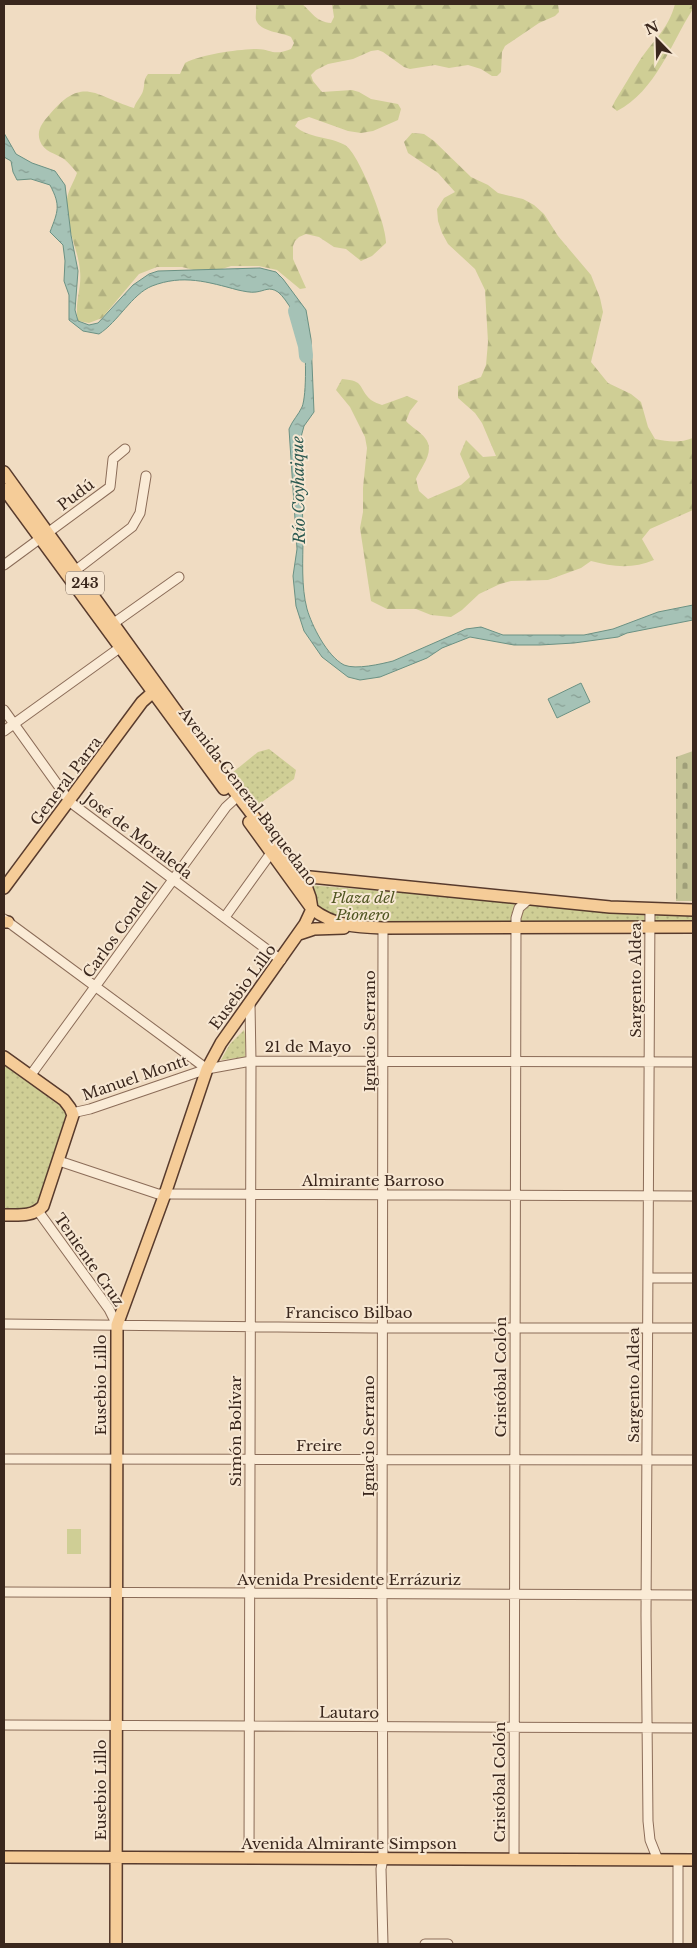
<svg xmlns="http://www.w3.org/2000/svg" width="697" height="1948" viewBox="0 0 697 1948" font-family="'Libre Baskerville',serif">
  <style>
    .green { fill: url(#green-dots) }
    .forest { fill: url(#forest-firs) }
    .cemetery { fill: url(#cemetery-stones) }
    .pitch { fill: #cfce95 }
    .water { fill: url(#water-ripples); stroke: #6b9183 }
    .lines { fill: none; stroke-linecap: round; stroke-linejoin: round }
    .river { stroke: #a5c2b6; stroke-width: 14 }
    .minor-casing { stroke: #8b6c58; stroke-width: 11 }
    .major-casing { stroke: #583b2d; stroke-width: 14 }
    .minor { stroke: #faebd6; stroke-width: 9 }
    .major { stroke: #f5cc98; stroke-width: 11 }
    .labels { text-anchor: middle; stroke-width: 4; stroke-linejoin: round; paint-order: stroke }
    .shield { fill: #f7e7d2; stroke: #736153; stroke-width: 1 }
    .shield-label { font-size: 14px; font-weight: bold; fill: #3a271d }
    .street-label { font-size: 15px; fill: #3a271d; stroke: #f7e7d2 }
    .park-label { font-size: 15px; font-style: italic; fill: #515723; stroke: #f7e7d2 }
    .water-label { font-size: 16px; font-style: italic; fill: #2c5a51; stroke: #f7e7d2 }
  </style>
  <defs>
    <pattern id="green-dots" width="8" height="8" patternUnits="userSpaceOnUse" patternTransform="scale(1.25)"><rect width="8" height="8" fill="#cfce95"/><path d="M2 2h.1M6 6h.1" fill="none" stroke="#b2b180" stroke-width="1.8" stroke-linecap="round"/></pattern>
    <pattern id="forest-firs" width="22" height="20" patternUnits="userSpaceOnUse" patternTransform="scale(1.25)"><rect width="22" height="20" fill="#cfce95"/><path d="M5 1l3.5 6h-7zM16 11l3.5 6h-7z" fill="#b2b180"/></pattern>
    <pattern id="cemetery-stones" width="16" height="16" patternUnits="userSpaceOnUse" patternTransform="scale(1.25)"><rect width="16" height="16" fill="#c3c295"/><path d="M2 7V4a2 2 0 0 1 4 0v3zM10 15v-3a2 2 0 0 1 4 0v3z" fill="#9f9e79"/></pattern>
    <pattern id="water-ripples" width="26" height="14" patternUnits="userSpaceOnUse" patternTransform="scale(1.25)"><rect width="26" height="14" fill="#a5c2b6"/><path d="M2 4q2-2 4 0t4 0M15 11q2-2 4 0t4 0" fill="none" stroke="#879e93"/></pattern>
  </defs>
  <rect width="100%" height="100%" fill="#f0dcc2"/>
  <!-- green -->
  <path class="green" d="M 269,749 L 296,770 L 294,779 L 251,810 L 227,777 L 258,752 Z
    M 308,885 L 504,901 L 636,915 L 693,916 L 693,923 L 637,921 L 392,924 L 348,922 L 318,908 Z
    M 244,1030 L 246,1038 L 245,1057 L 221,1060 L 230,1044 Z
    M 4,1065 L 63,1108 L 67,1116 L 38,1200 L 34,1206 L 30,1208 L 4,1208 Z"/>
  <!-- forest -->
  <path class="forest" d="M 256,4 L 302,4 C 312,12 316,22 331,23 L 334,17 L 332,4 L 558,4 L 559,12 L 555,16 L 539,23 L 505,46 L 502,52 L 501,72 L 497,76 L 492,76 L 481,69 L 468,65 L 449,68 L 435,65 L 410,69 L 404,67 L 383,52 L 378,50 L 371,51 L 353,59 L 328,64 L 316,70 L 311,75 L 313,81 L 322,92 L 352,90 L 359,92 L 371,99 L 398,104 L 401,109 L 398,120 L 373,131 L 361,133 L 348,131 L 309,117 L 298,121 L 295,126 C 309,139 329,136 345,145 C 359,153 387,226 386,243 L 372,256 L 361,261 L 346,249 L 334,247 L 319,237 L 306,234 L 299,237 L 295,241 L 293,246 L 293,259 L 306,288 L 300,289 L 277,270 L 259,266 L 231,266 L 219,270 L 194,270 L 182,267 L 157,267 L 139,274 L 102,318 L 89,323 L 78,321 C 74,303 82,289 80,271 C 78,247 64,224 67,199 C 68,190 74,182 77,173 C 73,168 69,163 64,159 C 55,153 44,152 40,141 C 36,130 43,122 50,114 C 83,75 95,96 134,108 C 136,101 141,97 143,91 C 145,85 143,80 148,74 L 180,74 L 185,63 C 203,54 234,50 254,49 C 271,48 272,57 291,49 L 294,43 L 291,37 C 281,32 260,32 256,20 C 255,15 257,9 256,4 Z
    M 675,4 L 693,4 L 693,9 C 671,43 656,91 617,111 L 612,107 L 615,101 C 623,88 631,74 640,60 C 654,39 668,30 675,4 Z
    M 412,133 L 424,134 L 434,141 L 471,177 L 488,185 L 498,193 L 523,199 L 534,205 L 544,214 L 558,236 L 591,275 L 600,298 L 603,312 L 591,362 L 608,383 L 631,394 L 641,402 L 648,427 L 655,439 C 669,442 680,443 693,438 L 693,510 L 650,529 L 642,539 L 654,560 C 633,569 613,567 591,561 L 581,568 L 548,580 L 511,581 L 500,584 L 479,594 L 462,610 L 451,617 L 431,615 L 416,609 L 387,609 L 371,601 L 360,528 L 363,512 L 363,488 L 367,448 L 365,437 L 350,407 L 336,390 L 342,379 C 366,381 357,387 371,400 C 374,402 379,404 382,405 L 407,396 L 418,401 L 410,411 L 406,421 C 411,427 421,432 425,438 C 436,451 421,467 416,479 L 419,491 L 428,499 L 461,485 L 470,477 L 460,454 L 466,440 L 483,457 L 496,456 L 482,423 L 475,413 L 458,398 L 458,386 L 481,377 L 486,365 L 488,342 L 485,290 L 475,269 L 448,244 L 442,233 L 438,221 L 437,209 L 444,198 L 455,192 L 438,173 L 408,153 L 404,142 Z"/>
  <!-- cemetery -->
  <path class="cemetery" d="M 693,751 L 693,901 L 676,901 L 676,757 Z"/>
  <!-- pitch -->
  <path class="pitch" d="M 67,1529 L 81,1529 L 81,1554 L 67,1554 Z"/>
  <!-- water -->
  <path class="water" d="M 4,133 L 16,154 L 32,163 L 55,171 L 65,185 L 71,235 L 78,271 L 75,310 L 78,321 L 89,325 L 98,323 L 133,285 L 149,274 L 158,271 L 260,268 L 276,272 L 283,279 L 306,310 L 311,339 L 314,412 L 304,426 L 301,437 C 302,470 302,504 303,537 C 303,560 301,586 307,609 C 312,626 327,656 344,665 C 356,670 381,664 393,661 L 466,629 L 481,627 L 503,635 L 584,635 L 613,629 L 658,612 L 693,605 L 693,620 L 627,633 L 618,637 L 574,643 L 540,645 L 514,645 L 470,637 L 442,648 L 427,658 L 380,677 L 360,680 L 348,677 L 322,657 L 304,631 L 296,606 L 293,576 L 297,549 L 289,429 C 292,421 299,414 302,407 C 307,395 306,347 303,335 C 300,323 287,299 278,292 C 269,286 265,291 256,292 C 251,293 243,291 238,290 C 208,282 183,274 152,286 C 132,294 118,322 99,334 L 83,331 L 69,320 L 69,295 L 64,281 L 65,261 L 63,245 L 50,232 C 58,211 61,206 50,185 L 31,179 L 17,180 L 13,172 L 11,161 L 4,157 Z
    M 581,683 L 590,702 L 557,718 L 548,699 Z"/>
  <g class="lines">
    <!-- river -->
    <path class="river" d="M 295,311 L 305,346 L 306,356"/>
    <!-- minor casing -->
    <g class="minor-casing">
      <path id="minor" d="M 4,565 L 110,487 L 113,459 L 125,449
        M 76,570 L 132,527 L 140,513 L 146,476
        M 114,623 L 179,577
        M 4,710 L 70,802 L 281,960
        M 4,731 L 125,644
        M 650,909 L 646,1616 L 648,1821 L 650,1840 L 658,1860
        M 225,917 L 271,853
        M 4,919 L 207,1069
        M 30,1076 L 226,807 L 238,796
        M 72,1113 L 90,1109 L 207,1069 L 251,1061 L 693,1062
        M 59,1161 L 158,1194 L 165,1194 L 693,1196
        M 38,1211 L 109,1309 L 117,1325
        M 648,1278 L 693,1278
        M 4,1324 L 373,1328 L 693,1328
        M 4,1459 L 693,1460
        M 4,1592 L 693,1595
        M 4,1725 L 693,1728
        M 249,1858 L 251,1061 L 250,1004
        M 514,1859 L 516,918 L 519,908 L 529,899
        M 678,1860 L 678,1944
        M 383,1944 L 381,1869 L 383,1859 L 382,1594 L 383,928
        M 425,1944 L 448,1944"/>
    </g>
    <!-- major casing -->
    <g class="major-casing">
      <path id="major" d="M 4,472 L 231,787 L 305,883 L 310,897 L 312,909 L 305,924 L 221,1043 L 207,1069 L 165,1194 L 117,1325 L 116,1944
        M 4,489 L 224,789
        M 249,822 L 312,909 C 334,926 356,927 383,928 L 693,927
        M 300,876 L 610,907 L 693,910
        M 4,888 L 142,702 L 152,693
        M 4,922 L 8,922
        M 299,934 L 314,929 L 344,928
        M 4,1057 L 64,1100 L 70,1108 L 73,1115 L 43,1206 C 33,1217 18,1215 4,1215
        M 4,1857 L 693,1860"/>
    </g>
    <!-- minor -->
    <use href="#minor" class="minor"/>
    <!-- major -->
    <use href="#major" class="major"/>
  </g>
  <g class="labels">
    <!-- shield labels -->
    <rect class="shield" x="66" y="571.5" width="38" height="23" rx="4"/>
    <g class="shield-label">
      <text x="85" y="588">243</text>
    </g>
    <!-- street labels -->
    <g class="street-label">
      <text transform="translate(76 495) rotate(-37)" y="5">Pudú</text>
      <text transform="translate(66 781) rotate(-53)" y="5">General Parra</text>
      <text transform="translate(248 797) rotate(53)" y="5">Avenida General Baquedano</text>
      <text transform="translate(138 836) rotate(37)" y="5">José de Moraleda</text>
      <text transform="translate(120 930) rotate(-54)" y="5">Carlos Condell</text>
      <text transform="translate(636 980) rotate(-90)" y="5">Sargento Aldea</text>
      <text transform="translate(243 987) rotate(-54)" y="5">Eusebio Lillo</text>
      <text transform="translate(370 1031) rotate(-90)" y="5">Ignacio Serrano</text>
      <text x="308" y="1052">21 de Mayo</text>
      <text transform="translate(135 1078) rotate(-19)" y="5">Manuel Montt</text>
      <text x="373" y="1186">Almirante Barroso</text>
      <text transform="translate(89 1260) rotate(55)" y="5">Teniente Cruz</text>
      <text x="349" y="1318">Francisco Bilbao</text>
      <text transform="translate(501 1377) rotate(-90)" y="5">Cristóbal Colón</text>
      <text transform="translate(101 1385) rotate(-90)" y="5">Eusebio Lillo</text>
      <text transform="translate(634 1385) rotate(-90)" y="5">Sargento Aldea</text>
      <text transform="translate(236 1431) rotate(-90)" y="5">Simón Bolívar</text>
      <text transform="translate(369 1436) rotate(-90)" y="5">Ignacio Serrano</text>
      <text x="319" y="1451">Freire</text>
      <text x="349" y="1585">Avenida Presidente Errázuriz</text>
      <text transform="translate(349 1713) rotate(1)" y="5">Lautaro</text>
      <text transform="translate(500 1782) rotate(-90)" y="5">Cristóbal Colón</text>
      <text transform="translate(101 1790) rotate(-90)" y="5">Eusebio Lillo</text>
      <text x="349" y="1849">Avenida Almirante Simpson</text>
    </g>
    <!-- park labels -->
    <g class="park-label">
      <text x="363" y="903">Plaza del<tspan x="363" dy="17">Pionero</tspan></text>
    </g>
    <!-- water labels -->
    <g class="water-label">
      <text transform="translate(298 490) rotate(-91)" y="6">Río Coyhaique</text>
    </g>
  </g>
  <!-- border -->
  <rect width="697" height="1948" fill="none" stroke="#3a271d" stroke-width="10"/>
  <!-- north arrow -->
  <g transform="translate(657 40) rotate(337)" stroke="#f7e7d2" stroke-width="4" paint-order="stroke">
  <path d="M0-4L9 19L0 12L-9 19Z" fill="#3a271d"/>
  <text y="-8" font-size="14" font-weight="bold" text-anchor="middle" fill="#3a271d">N</text>
  </g>
</svg>
